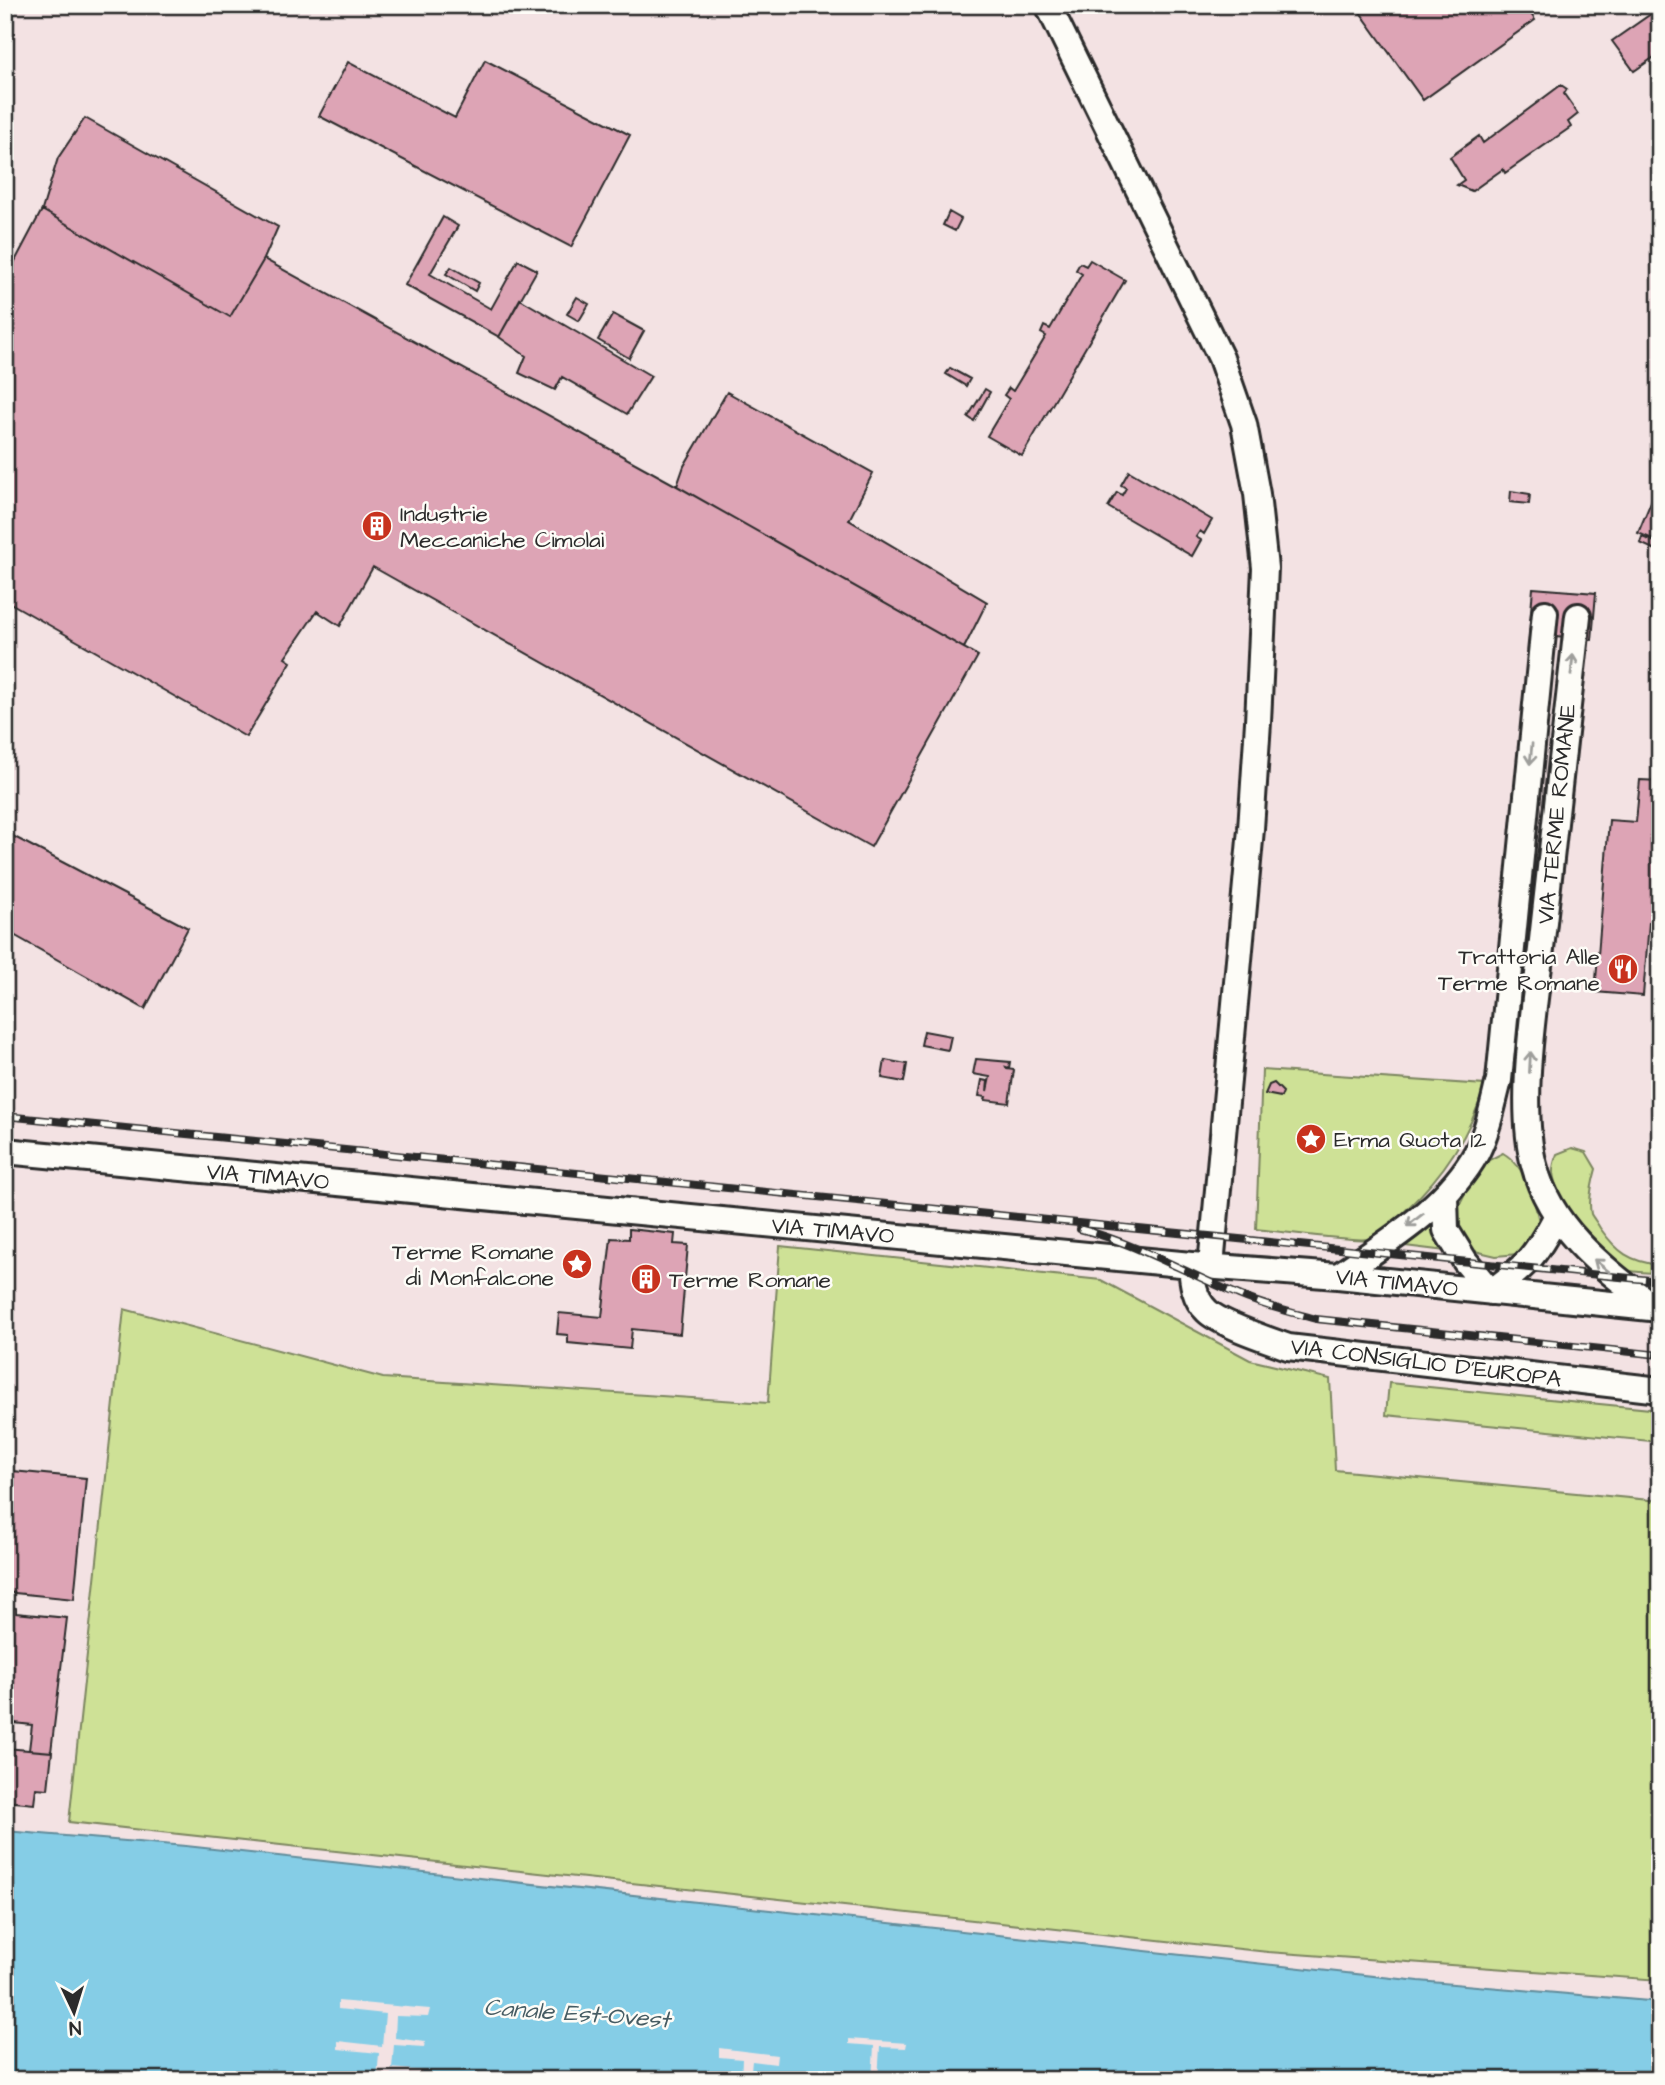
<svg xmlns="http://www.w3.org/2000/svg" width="1665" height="2085" viewBox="0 0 1665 2085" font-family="'Architects Daughter',sans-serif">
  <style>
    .green { fill: #cee196; stroke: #7c8660; stroke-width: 2 }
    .water { fill: #85cde6; stroke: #618c9b; stroke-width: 2 }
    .pier { fill: #f3e2e3 }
    .building { fill: #dda4b5; stroke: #2b2b2b; stroke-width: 2 }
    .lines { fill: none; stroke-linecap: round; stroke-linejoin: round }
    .minor-casing { stroke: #2b2b2b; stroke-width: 30 }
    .minor { stroke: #fdfcf7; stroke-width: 24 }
    .rail-casing { stroke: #2b2b2b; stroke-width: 8 }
    .rail { stroke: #fdfcf7; stroke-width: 5; stroke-dasharray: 16; stroke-linecap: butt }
    .oneway { stroke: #9e9e9b }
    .labels { text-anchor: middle; stroke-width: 5; stroke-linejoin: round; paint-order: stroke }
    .poi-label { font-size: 23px; fill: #2b2b2b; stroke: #fdfcf7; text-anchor: start }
    .street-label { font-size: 23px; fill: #2b2b2b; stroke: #fdfcf7 }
    .water-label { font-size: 24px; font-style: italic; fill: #465c63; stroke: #fdfcf7 }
  </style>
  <rect width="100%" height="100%" fill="#f3e2e3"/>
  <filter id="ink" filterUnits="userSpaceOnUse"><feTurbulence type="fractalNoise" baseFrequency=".0143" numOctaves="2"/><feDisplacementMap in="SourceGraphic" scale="14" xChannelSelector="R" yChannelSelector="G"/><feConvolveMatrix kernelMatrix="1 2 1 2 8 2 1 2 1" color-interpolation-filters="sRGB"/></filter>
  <g filter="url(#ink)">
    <!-- green -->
    <path class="green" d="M 1262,1070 L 1485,1085 C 1470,1135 1444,1174 1406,1210 C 1396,1220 1382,1233 1368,1239 C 1358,1242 1273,1231 1256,1229 Z
      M 1572,1148 L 1586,1152 L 1596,1169 C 1592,1183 1588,1200 1591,1214 C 1593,1218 1598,1224 1600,1228 C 1617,1252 1630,1262 1660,1265 L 1660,1274 C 1650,1272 1636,1273 1627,1270 C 1602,1259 1552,1198 1553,1170 C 1553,1165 1555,1159 1557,1154 Z
      M 1503,1153 C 1527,1167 1535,1201 1540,1227 L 1518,1254 L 1496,1256 L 1475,1251 L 1459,1236 L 1455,1214 L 1465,1193 L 1489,1160 Z
      M 1434,1215 L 1446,1251 L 1397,1245 Z
      M 780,1246 L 1101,1280 L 1250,1360 L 1330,1379 L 1335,1470 L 1660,1501 L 1660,1980 L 1268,1952 L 69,1822 L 124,1309 L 383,1378 L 768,1403 Z
      M 1389,1383 L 1660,1410 L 1660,1442 L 1386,1415 Z"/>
    <!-- water -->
    <path class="water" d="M 5,1831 L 186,1846 L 1419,1981 L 1660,2002 L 1660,2080 L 5,2080 Z"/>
    <!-- pier -->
    <path class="pier" d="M 338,2001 L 430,2009 L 428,2017 L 396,2016 L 395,2038 L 425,2042 L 424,2047 L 394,2045 L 392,2068 L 422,2071 L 422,2075 L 391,2074 L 390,2080 L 377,2080 L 379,2053 L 338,2049 L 338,2041 L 382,2046 L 385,2014 L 338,2009 Z
      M 849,2039 L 907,2043 L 906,2048 L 880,2047 L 878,2080 L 872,2080 L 874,2046 L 849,2044 Z
      M 719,2048 L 777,2055 L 776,2064 L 752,2061 L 750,2080 L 741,2080 L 742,2059 L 719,2057 Z"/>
    <!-- building -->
    <path class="building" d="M 1355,5 L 1525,5 L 1535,20 L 1423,100 Z
      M 1658,9 L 1660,12 L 1660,53 L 1634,71 L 1612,41 Z
      M 485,60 L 630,135 L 571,247 L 319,116 L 348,62 L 455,118 Z
      M 1561,85 L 1567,89 L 1564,94 L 1578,114 L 1568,122 L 1571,127 L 1505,173 L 1503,169 L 1472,191 L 1457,185 L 1464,180 L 1450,157 L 1479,136 L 1483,143 Z
      M 85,118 L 278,227 L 264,259 L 230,317 L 42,210 L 58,158 Z
      M 42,210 L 230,317 L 264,259 L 677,486 L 978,656 L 871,847 L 373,567 L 340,626 L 317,611 L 285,658 L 291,662 L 246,737 L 5,600 L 5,280 Z
      M 949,212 L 961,219 L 955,231 L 943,225 Z
      M 443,217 L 458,226 L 430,274 L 491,309 L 518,260 L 537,270 L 499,337 L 405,285 Z
      M 1090,260 L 1125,280 L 1022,456 L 987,436 L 1009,399 L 1004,395 L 1009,388 L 1013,391 L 1046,336 L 1041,333 L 1044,326 L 1050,329 L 1082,274 L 1076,270 L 1080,263 L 1086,266 Z
      M 451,267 L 479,283 L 475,291 L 446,274 Z
      M 577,297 L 589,304 L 579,321 L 567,314 Z
      M 520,299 L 651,376 L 627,414 L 562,377 L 555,390 L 519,373 L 526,356 L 499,337 Z
      M 613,314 L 644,331 L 629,358 L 598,340 Z
      M 950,368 L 970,379 L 966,386 L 946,374 Z
      M 985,389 L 990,392 L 974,421 L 968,417 Z
      M 727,392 L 873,473 L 849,520 L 987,602 L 964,648 L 677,486 L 684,466 Z
      M 1129,471 L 1212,520 L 1204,534 L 1200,531 L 1196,537 L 1201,540 L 1192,556 L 1108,507 L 1117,492 L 1122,495 L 1126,488 L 1121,485 Z
      M 1660,480 L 1660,542 L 1638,533 Z
      M 1511,491 L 1530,494 L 1529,504 L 1510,502 Z
      M 1642,537 L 1660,544 L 1660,552 L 1640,543 Z
      M 1533,588 L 1596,593 L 1592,640 L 1529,635 Z
      M 1640,780 L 1660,781 L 1660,916 L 1656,916 L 1656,922 L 1649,922 L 1643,996 L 1595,992 L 1609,820 L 1636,822 Z
      M 5,832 L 188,928 L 145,1009 L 5,930 Z
      M 924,1031 L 951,1036 L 948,1050 L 921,1045 Z
      M 976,1059 L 1010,1062 L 1009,1068 L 1006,1067 L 1007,1069 L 1014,1070 L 1009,1103 L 985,1100 L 986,1097 L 979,1096 L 982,1080 L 988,1081 L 987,1091 L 990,1077 L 973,1074 Z
      M 885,1060 L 907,1064 L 904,1082 L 882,1078 Z
      M 1274,1083 L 1283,1092 L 1281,1097 L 1265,1094 L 1269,1085 Z
      M 629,1229 L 675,1234 L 674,1244 L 688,1245 L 680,1334 L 632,1329 L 630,1349 L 568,1343 L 568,1335 L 557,1334 L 559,1313 L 602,1317 L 611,1238 L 629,1239 Z
      M 12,1471 L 86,1478 L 74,1599 L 5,1592 L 5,1542 Z
      M 5,1606 L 16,1608 L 16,1613 L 67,1618 L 51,1752 L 29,1750 L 32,1725 L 5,1722 Z
      M 5,1748 L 52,1752 L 48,1789 L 36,1788 L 34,1804 L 5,1801 Z"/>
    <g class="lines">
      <!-- minor casing -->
      <g class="minor-casing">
        <path id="minor" d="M 1048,5 L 1221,358 L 1244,424 L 1257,494 L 1265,568 L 1258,722 L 1251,829 L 1211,1266
          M 1578,616 C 1566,727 1553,838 1541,949 C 1534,1011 1518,1105 1534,1165 C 1551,1230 1605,1269 1655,1308
          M 5,1151 L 1191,1265 L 1338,1276 L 1660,1309
          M 1445,1196 L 1446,1230 L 1465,1261 L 1491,1292 C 1527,1265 1535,1257 1556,1217
          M 1191,1265 C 1192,1281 1194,1299 1207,1311 C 1220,1324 1269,1340 1288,1347 L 1660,1390
          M 1338,1276 C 1388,1241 1447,1207 1477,1152 C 1488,1130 1493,1104 1499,1080 L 1545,613"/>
      </g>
      <!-- minor -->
      <use href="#minor" class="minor"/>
      <!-- rail casing -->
      <g class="rail-casing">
        <path id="rail" d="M 5,1116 L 1660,1281
          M 1080,1229 C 1136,1243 1186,1273 1239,1295 C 1264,1306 1290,1312 1316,1319 L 1660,1355"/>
      </g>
      <!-- rail -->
      <use href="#rail" class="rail"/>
    </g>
    <!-- one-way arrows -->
    <defs><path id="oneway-shaft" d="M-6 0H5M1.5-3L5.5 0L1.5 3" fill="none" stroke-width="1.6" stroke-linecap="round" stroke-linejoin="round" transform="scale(1.75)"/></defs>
    <g class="oneway">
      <use href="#oneway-shaft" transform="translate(1572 665) rotate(-84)"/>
      <use href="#oneway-shaft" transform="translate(1531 754) rotate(96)"/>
      <use href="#oneway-shaft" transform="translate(1530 1062) rotate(-87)"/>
      <use href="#oneway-shaft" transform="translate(1415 1220) rotate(142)"/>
      <use href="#oneway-shaft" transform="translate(1602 1266) rotate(-141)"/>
    </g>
  </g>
  <!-- icons -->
  <defs>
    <g id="building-disc" transform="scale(1.575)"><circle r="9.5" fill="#c8321e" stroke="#fdfcf7"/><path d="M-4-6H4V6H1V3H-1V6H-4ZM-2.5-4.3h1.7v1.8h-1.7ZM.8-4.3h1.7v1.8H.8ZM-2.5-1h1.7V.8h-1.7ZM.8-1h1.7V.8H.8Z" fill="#fff"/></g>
    <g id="restaurant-disc" transform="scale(1.575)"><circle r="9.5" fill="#c8321e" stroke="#fdfcf7"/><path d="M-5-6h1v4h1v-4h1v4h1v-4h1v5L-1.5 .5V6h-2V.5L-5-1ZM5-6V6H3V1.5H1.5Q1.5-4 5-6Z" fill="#fff"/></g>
    <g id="sight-disc" transform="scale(1.575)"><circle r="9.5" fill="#c8321e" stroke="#fdfcf7"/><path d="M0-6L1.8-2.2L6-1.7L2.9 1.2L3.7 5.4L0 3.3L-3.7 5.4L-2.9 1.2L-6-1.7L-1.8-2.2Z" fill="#fff"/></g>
  </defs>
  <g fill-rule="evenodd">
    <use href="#building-disc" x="377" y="526"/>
    <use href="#restaurant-disc" x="1623" y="969"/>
    <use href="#sight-disc" x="1311" y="1139"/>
    <use href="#sight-disc" x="577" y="1264"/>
    <use href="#building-disc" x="646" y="1279"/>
  </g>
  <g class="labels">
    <!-- poi labels -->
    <g class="poi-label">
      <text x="400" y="521">Industrie<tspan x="400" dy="26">Meccaniche Cimolai</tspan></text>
      <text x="1600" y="964" text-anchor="end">Trattoria Alle<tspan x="1600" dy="26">Terme Romane</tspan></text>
      <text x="1334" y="1147">Erma Quota 12</text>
      <text x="554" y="1259" text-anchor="end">Terme Romane<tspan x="554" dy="26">di Monfalcone</tspan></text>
      <text x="669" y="1287">Terme Romane</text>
    </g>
    <!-- street labels -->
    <g class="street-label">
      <text transform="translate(1556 814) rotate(-84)" y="8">VIA TERME ROMANE</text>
      <text transform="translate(268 1176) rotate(5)" y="8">VIA TIMAVO</text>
      <text transform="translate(833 1230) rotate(5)" y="8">VIA TIMAVO</text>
      <text transform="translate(1397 1282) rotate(6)" y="8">VIA TIMAVO</text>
      <text transform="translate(1426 1362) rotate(7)" y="8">VIA CONSIGLIO D'EUROPA</text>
    </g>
    <!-- water labels -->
    <g class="water-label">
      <text transform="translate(577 2013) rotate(4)" y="8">Canale Est-Ovest</text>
    </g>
  </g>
  <!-- margin -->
  <rect width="1665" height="2085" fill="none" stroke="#fdfcf7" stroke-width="28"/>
  <rect x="14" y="14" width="1637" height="2057" fill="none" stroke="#2b2b2b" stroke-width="2.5" filter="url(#ink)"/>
  <!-- north arrow -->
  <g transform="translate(74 2012) rotate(176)" stroke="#fdfcf7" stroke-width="5" paint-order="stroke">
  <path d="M0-5L12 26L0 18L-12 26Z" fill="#2b2b2b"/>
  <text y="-10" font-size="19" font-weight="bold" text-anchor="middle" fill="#2b2b2b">N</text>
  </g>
</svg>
